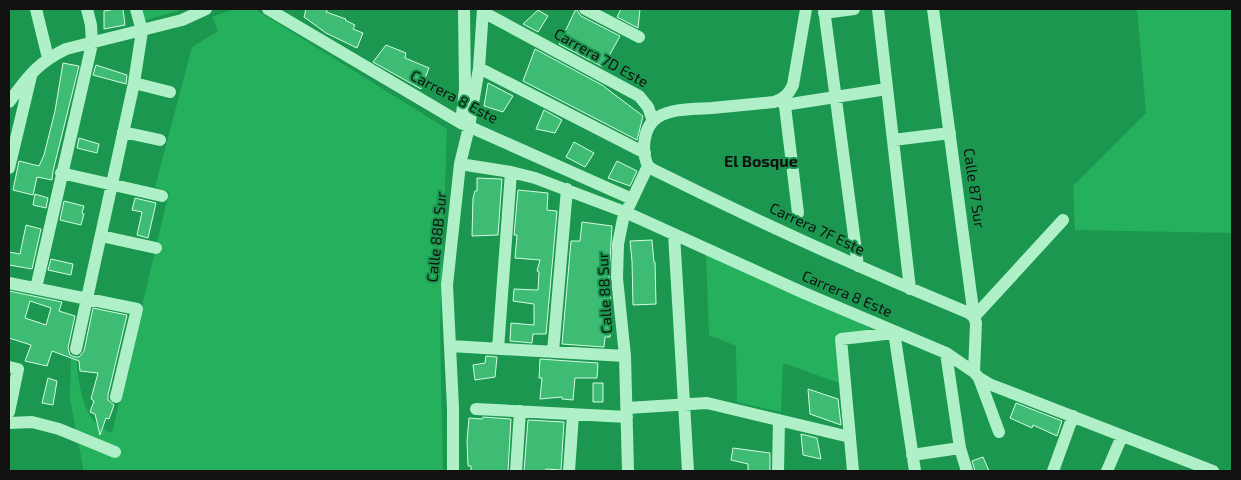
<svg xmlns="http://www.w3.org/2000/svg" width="1241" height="480" viewBox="0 0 1241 480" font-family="'Exo 2',sans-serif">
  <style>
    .green { fill: #24b05d }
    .building { fill: #3fbc73; stroke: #d5fbe5; fill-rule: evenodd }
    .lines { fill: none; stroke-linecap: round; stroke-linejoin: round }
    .minor { stroke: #aff0c9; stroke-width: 12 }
    .labels { text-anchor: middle; stroke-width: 4; stroke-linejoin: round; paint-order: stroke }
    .street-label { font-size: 15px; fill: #111; stroke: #1b974f }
    .neighbourhood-label { font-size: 16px; font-weight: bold; fill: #111; stroke: #1b974f }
  </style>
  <rect width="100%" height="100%" fill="#1b974f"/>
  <!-- green -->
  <path class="green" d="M 136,9 L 184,9 L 140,22 Z
    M 234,9 L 255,9 L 447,129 L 440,330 L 443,471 L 83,471 L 83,467 L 70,399 L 71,355 L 76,359 C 80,386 81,422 112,433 L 169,192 L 155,187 L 192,47 L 218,31 L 212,17 Z
    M 1137,9 L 1232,9 L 1232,233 L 1075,230 L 1073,186 L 1146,113 Z
    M 706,254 L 872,329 L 836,334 L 839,383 L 783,363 L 781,412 L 737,402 L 736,346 L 709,335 Z"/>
  <!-- building -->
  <path class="building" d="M 115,9 L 123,9 L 125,25 L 104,29 L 104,11 Z
    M 306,9 L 328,9 L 326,12 L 346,19 L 345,20 L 355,25 L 353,29 L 363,33 L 357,48 L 326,33 L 304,17 Z
    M 576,9 L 581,16 L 620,36 L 603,67 L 559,44 Z
    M 621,9 L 640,9 L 638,28 L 617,17 Z
    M 538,10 L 548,16 L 538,32 L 523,24 Z
    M 386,45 L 406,53 L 405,58 L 429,68 L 421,89 L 373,62 Z
    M 535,49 L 602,85 L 643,116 L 637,140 L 523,81 Z
    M 63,63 L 79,66 L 53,171 L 52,180 L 37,177 L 33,195 L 13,190 L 19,161 L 39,166 L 44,155 L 55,111 Z
    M 96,65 L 127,75 L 126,84 L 93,75 Z
    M 488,83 L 513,96 L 503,112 L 484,106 Z
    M 544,110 L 562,120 L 555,133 L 536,129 Z
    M 79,138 L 99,144 L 97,153 L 77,148 Z
    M 574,142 L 594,153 L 585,167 L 566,157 Z
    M 617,161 L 637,171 L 630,186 L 608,178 Z
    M 477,178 L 502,179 L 498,235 L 472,236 L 473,198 L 475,191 L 477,191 Z
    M 518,190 L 548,193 L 547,210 L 557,211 L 546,334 L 533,334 L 532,343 L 510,341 L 511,323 L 534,325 L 534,304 L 513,301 L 514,289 L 538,290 L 539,272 L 537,271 L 540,260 L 515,258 L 517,235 L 514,235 Z
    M 35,194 L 48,198 L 46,208 L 33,205 Z
    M 135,198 L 156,203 L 148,238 L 137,235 L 142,212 L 132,210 Z
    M 64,201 L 84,206 L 82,213 L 84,214 L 81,225 L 60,220 Z
    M 582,222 L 612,226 L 609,278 L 611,302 L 609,326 L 611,326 L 610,337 L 605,337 L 604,347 L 562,344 L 571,241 L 580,241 Z
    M 26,225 L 41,229 L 32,269 L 9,265 L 9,252 L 20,254 Z
    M 652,240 L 654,262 L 655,262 L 656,304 L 633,305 L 632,261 L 630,241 Z
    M 51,259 L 73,264 L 71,275 L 48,270 Z
    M 9,291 L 62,302 L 59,311 L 75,316 L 68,348 L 70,355 L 75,357 L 79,357 L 84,351 L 93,308 L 127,315 L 108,395 L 108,400 L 114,405 L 109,419 L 106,418 L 100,435 L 95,414 L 90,412 L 94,401 L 91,399 L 98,373 L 80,371 L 79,361 L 52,351 L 47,366 L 25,361 L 31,345 L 9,338 ZM 30,301 L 51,308 L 46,325 L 25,318 Z
    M 486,356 L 497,357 L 495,377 L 475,380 L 473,365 L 485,363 Z
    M 540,359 L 598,363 L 597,378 L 575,378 L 573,400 L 562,399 L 562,397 L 540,399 L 542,378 L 539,378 Z
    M 48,378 L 57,381 L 53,405 L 42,403 Z
    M 593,383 L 603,383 L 603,402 L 593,402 Z
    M 808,389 L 838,399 L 841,425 L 810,414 Z
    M 1016,403 L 1062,421 L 1057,436 L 1033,425 L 1032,428 L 1010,418 Z
    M 483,417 L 511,419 L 508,471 L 471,471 L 471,466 L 468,466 L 467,441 L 469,418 L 482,419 Z
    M 528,420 L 564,422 L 561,470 L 546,469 L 545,471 L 524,471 Z
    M 801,434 L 817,438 L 821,459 L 803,455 Z
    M 733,448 L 770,453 L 770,471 L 748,471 L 748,464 L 731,460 Z
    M 983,457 L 989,471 L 975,471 L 972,461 Z"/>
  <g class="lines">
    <!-- minor -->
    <path class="minor" d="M 36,9 L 48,58
      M 268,9 L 461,123 L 632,199
      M 585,9 L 639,37
      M 824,9 L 858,266
      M 878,9 L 910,289
      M 933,9 L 974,317 L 976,323 L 974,372
      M 483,12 L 639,96 L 648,107 L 653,121
      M 824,13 L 854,9
      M 479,68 L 645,153
      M 134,83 L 170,92
      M 784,98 L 798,213
      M 9,102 C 28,77 37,63 66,49 L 182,20 L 206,9
      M 784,105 L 887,89
      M 461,123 L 465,89 L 464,9
      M 123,132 L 160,140
      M 893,140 L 950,133
      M 460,164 L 511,172 L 535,178 L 625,212 L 804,293 L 946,353 L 974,372 L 979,378 L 989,384 L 1213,471
      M 648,166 L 652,169 C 756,221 862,269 969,313 L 974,317
      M 9,168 L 31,76
      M 61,173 L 162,196
      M 674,234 L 688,471
      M 101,236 L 156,248
      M 9,283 L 137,309 L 116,397
      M 36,288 L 92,44 L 91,25 L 87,9
      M 974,317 L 1063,220
      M 894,332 L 915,471
      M 450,346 L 625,356
      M 76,349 L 134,83 L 142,31 L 136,9
      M 498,349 L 511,172
      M 553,352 L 567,189
      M 946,353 L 960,448 L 967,471
      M 9,367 L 18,369 L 9,412
      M 979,378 L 999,432
      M 627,408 L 707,403 L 850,437
      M 476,409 L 627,417
      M 9,423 L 32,422 L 59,429 L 115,452
      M 912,455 L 960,448
      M 453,471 L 453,408 L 447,285 L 460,164 L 469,127 L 479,68 L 483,9
      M 516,471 L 520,411
      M 569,471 L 573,414
      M 628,471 L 625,356 L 617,278 L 618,244 L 623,219 L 648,166 C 641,151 643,126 658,117 C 673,108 696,109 712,108 C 733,106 753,104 774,102 C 784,99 789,94 793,85 L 806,9
      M 778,471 L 779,420
      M 853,471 L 841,339 L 894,333
      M 1053,471 L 1073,416
      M 1107,471 L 1122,436"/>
  </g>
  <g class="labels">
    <!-- street labels -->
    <g class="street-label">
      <text transform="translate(601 58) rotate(29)" y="5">Carrera 7D Este</text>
      <text transform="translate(454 97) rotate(28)" y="5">Carrera 8 Este</text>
      <text transform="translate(974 188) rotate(82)" y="5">Calle 87 Sur</text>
      <text transform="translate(817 229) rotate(25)" y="5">Carrera 7F Este</text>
      <text transform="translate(437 237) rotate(-84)" y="5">Calle 88B Sur</text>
      <text transform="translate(605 293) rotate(-93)" y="5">Calle 88 Sur</text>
      <text transform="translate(847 294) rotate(23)" y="5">Carrera 8 Este</text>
    </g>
    <!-- neighbourhood labels -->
    <g class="neighbourhood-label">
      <text x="761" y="167">El Bosque</text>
    </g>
  </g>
  <!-- border -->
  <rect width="1241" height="480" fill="none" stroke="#111111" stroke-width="20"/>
</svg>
